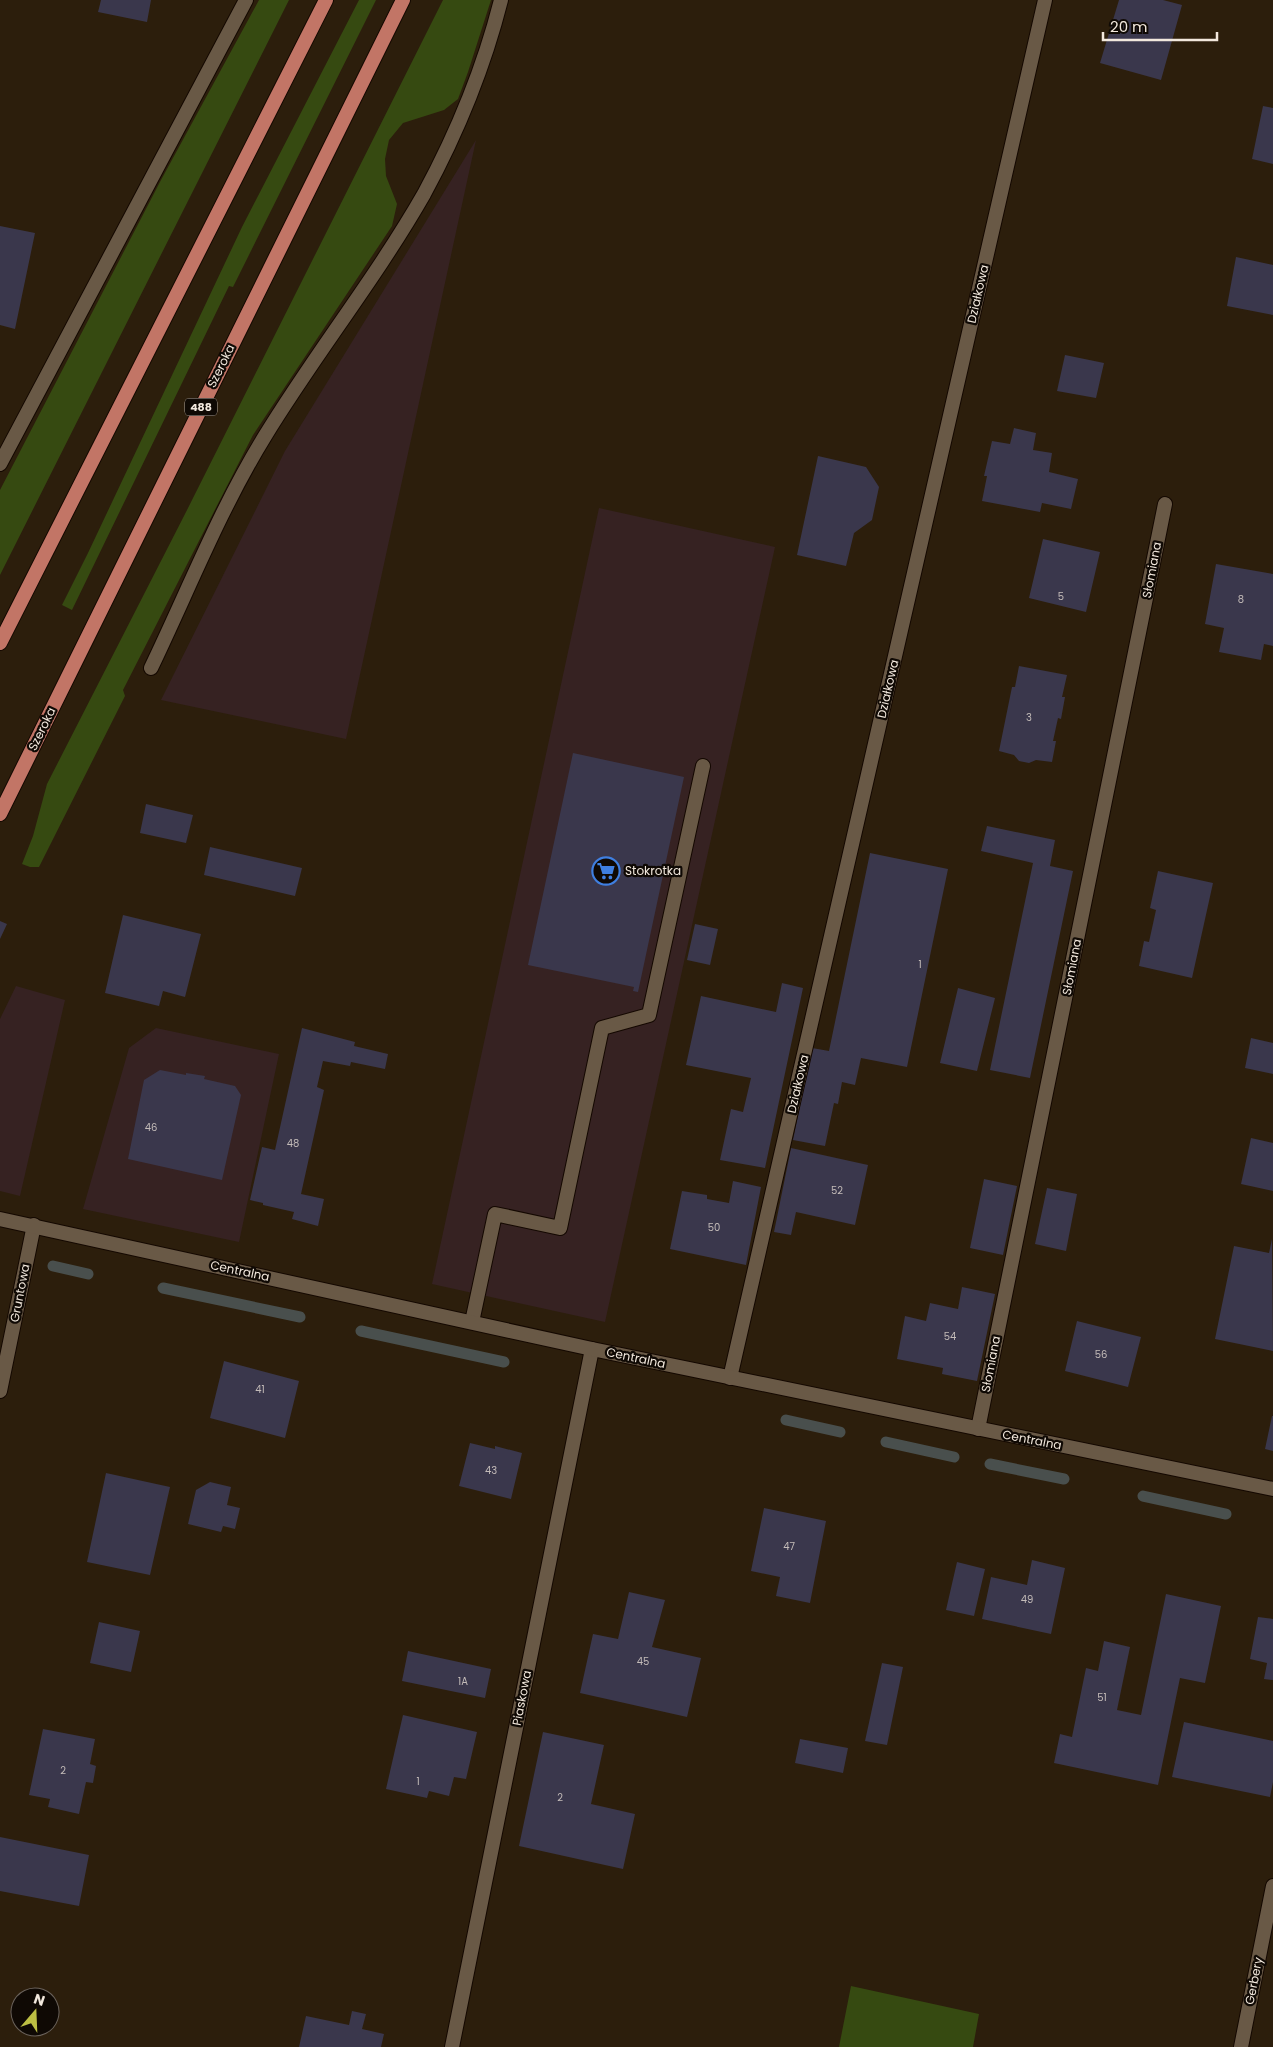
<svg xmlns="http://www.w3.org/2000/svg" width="1273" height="2047" viewBox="0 0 1273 2047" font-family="Poppins,sans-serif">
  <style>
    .commercial { fill: #362222 }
    .green { fill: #364a11 }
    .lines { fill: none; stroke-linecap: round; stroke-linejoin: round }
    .stream { stroke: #494f4d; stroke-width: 11 }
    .building { fill: #3a374c }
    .service-casing { stroke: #140800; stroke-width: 16 }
    .minor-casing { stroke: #140800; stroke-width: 16 }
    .tertiary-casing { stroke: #140800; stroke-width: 16 }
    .primary-casing { stroke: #140800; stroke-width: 16 }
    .service { stroke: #695946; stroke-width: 14 }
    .minor { stroke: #695946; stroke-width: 14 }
    .tertiary { stroke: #695946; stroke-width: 14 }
    .primary { stroke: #c27566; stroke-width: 14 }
    .labels { text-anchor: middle; stroke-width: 4.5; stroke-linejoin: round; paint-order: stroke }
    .number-label { font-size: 10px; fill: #c4bcb9 }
    .shield { fill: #0f0904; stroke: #aea59c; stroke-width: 1 }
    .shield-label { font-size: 11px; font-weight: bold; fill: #f2e8dd }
    .street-label { font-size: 12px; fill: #f2e8dd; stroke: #0f0904 }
    .poi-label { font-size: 12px; fill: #f2e8dd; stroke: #0f0904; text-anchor: start }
  </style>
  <rect width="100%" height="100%" fill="#2c1e0c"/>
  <!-- commercial -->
  <path class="commercial" d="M 476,140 L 346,739 L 161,700 L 285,451 Z
    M 599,508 L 775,547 L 605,1322 L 432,1284 Z
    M 16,986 L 65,1000 L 20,1196 L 0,1191 L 0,1019 Z
    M 156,1028 L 279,1054 L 239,1242 L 83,1209 L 129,1048 Z"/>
  <!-- green -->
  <path class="green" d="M 259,0 L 289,0 L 0,575 L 0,490 L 161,180 Z
    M 359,0 L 376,0 L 233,287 L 229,286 L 72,610 L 62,605 L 88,553 L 242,227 Z
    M 443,0 L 491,0 L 468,72 L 458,99 L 444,110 L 403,123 L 389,140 L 385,159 L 386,176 L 397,204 L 392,226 L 253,435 L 123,690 L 125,696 L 39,867 L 30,867 L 22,864 L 33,836 L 47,784 L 185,514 Z
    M 851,1986 L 979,2014 L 973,2047 L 839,2047 Z"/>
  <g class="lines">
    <!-- stream -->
    <path class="stream" d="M 53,1266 L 88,1274
      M 163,1288 L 300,1317
      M 361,1331 L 504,1362
      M 786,1420 L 840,1432
      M 886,1442 L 954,1457
      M 990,1464 L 1064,1479
      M 1143,1496 L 1226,1514"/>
  </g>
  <!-- building -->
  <path class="building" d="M 101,0 L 151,0 L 147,22 L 98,12 Z
    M 1119,0 L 1163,0 L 1182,5 L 1161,80 L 1100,63 Z
    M 1263,106 L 1273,108 L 1273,164 L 1252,159 Z
    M 0,226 L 35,233 L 15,329 L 0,325 Z
    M 1236,257 L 1273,265 L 1273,315 L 1227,306 Z
    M 1065,355 L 1104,363 L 1096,398 L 1057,391 Z
    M 1014,428 L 1036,433 L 1033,450 L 1052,453 L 1049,472 L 1078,479 L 1071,509 L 1042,503 L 1040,512 L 982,501 L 987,476 L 984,476 L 992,441 L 1010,444 Z
    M 818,456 L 866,467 L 879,487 L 872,520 L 854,533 L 846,566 L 797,555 Z
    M 1043,539 L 1100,552 L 1086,612 L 1029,598 Z
    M 1216,564 L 1273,574 L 1273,646 L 1264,644 L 1261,660 L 1219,652 L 1224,628 L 1205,624 Z
    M 1019,666 L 1067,675 L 1062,697 L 1065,697 L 1061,719 L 1058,718 L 1053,741 L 1056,741 L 1052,762 L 1036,760 L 1029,763 L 1019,761 L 1014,755 L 999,751 L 1012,687 L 1015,687 Z
    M 573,753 L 684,777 L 638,992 L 633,991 L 634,987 L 528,965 Z
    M 146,804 L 193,815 L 186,843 L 140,833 Z
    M 987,826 L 1055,840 L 1050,866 L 1073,871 L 1030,1078 L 990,1070 L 1033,863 L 981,851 Z
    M 210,847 L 302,868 L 295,896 L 204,875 Z
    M 870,853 L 948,869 L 907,1067 L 861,1058 L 855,1085 L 842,1082 L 838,1104 L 834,1103 L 825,1146 L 793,1140 L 812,1048 L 829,1051 Z
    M 1158,871 L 1213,883 L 1192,978 L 1139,966 L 1144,941 L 1149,942 L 1156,910 L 1150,908 Z
    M 123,915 L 201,934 L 185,997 L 163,991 L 159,1006 L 105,993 Z
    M 0,921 L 7,924 L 0,939 Z
    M 695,924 L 718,929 L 710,965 L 687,960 Z
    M 782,983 L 803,988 L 765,1168 L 720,1160 L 731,1109 L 743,1112 L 751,1078 L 686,1065 L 701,996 L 776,1012 Z
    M 958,988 L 995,998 L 977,1071 L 940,1063 Z
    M 302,1028 L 355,1042 L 354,1046 L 388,1054 L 385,1069 L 351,1062 L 350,1066 L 323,1061 L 317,1087 L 324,1090 L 301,1194 L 324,1199 L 318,1226 L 292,1219 L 294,1212 L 263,1205 L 263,1203 L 250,1200 L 262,1147 L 275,1150 Z
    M 1251,1038 L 1273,1043 L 1273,1074 L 1245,1068 Z
    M 160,1070 L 186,1075 L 186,1073 L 205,1076 L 204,1079 L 235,1086 L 241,1095 L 222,1180 L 128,1159 L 144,1080 Z
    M 1251,1138 L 1273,1143 L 1273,1191 L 1241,1184 Z
    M 791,1148 L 868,1165 L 855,1225 L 796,1212 L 791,1235 L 774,1232 Z
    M 984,1179 L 1017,1186 L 1003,1255 L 970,1248 Z
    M 733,1181 L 761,1187 L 746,1265 L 670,1249 L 682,1191 L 707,1195 L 707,1199 L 729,1203 Z
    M 1047,1188 L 1077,1194 L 1066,1251 L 1035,1244 Z
    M 1272,1239 L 1273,1351 L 1215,1339 L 1234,1246 L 1269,1253 Z
    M 962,1287 L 995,1294 L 977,1381 L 942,1374 L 943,1368 L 897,1359 L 905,1316 L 926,1321 L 930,1303 L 958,1309 Z
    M 1077,1321 L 1141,1337 L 1128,1387 L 1065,1371 Z
    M 224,1361 L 299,1381 L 285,1438 L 210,1418 Z
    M 1272,1416 L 1273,1416 L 1273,1451 L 1265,1449 Z
    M 470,1443 L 495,1449 L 495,1446 L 522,1453 L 511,1499 L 459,1486 Z
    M 106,1473 L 170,1487 L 150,1575 L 87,1562 Z
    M 210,1482 L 231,1487 L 227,1505 L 240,1508 L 235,1529 L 223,1526 L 221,1532 L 188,1524 L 196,1490 Z
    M 764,1508 L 826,1521 L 810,1603 L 776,1596 L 780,1577 L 751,1571 Z
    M 1032,1560 L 1065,1568 L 1051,1634 L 982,1619 L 991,1577 L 1027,1585 Z
    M 957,1562 L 985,1569 L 974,1616 L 946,1610 Z
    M 629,1592 L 665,1600 L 652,1647 L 701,1658 L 687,1717 L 580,1693 L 593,1634 L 618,1639 Z
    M 1166,1594 L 1221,1606 L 1205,1683 L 1180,1678 L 1158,1785 L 1054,1763 L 1060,1734 L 1072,1737 L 1086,1668 L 1098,1671 L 1104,1641 L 1130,1647 L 1117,1710 L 1141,1715 Z
    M 1258,1617 L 1273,1619 L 1273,1680 L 1264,1679 L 1267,1663 L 1250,1659 Z
    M 99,1622 L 140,1631 L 131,1672 L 90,1663 Z
    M 408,1651 L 491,1669 L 485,1698 L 402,1681 Z
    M 882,1663 L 903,1667 L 887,1745 L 865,1741 Z
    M 403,1715 L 477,1732 L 466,1779 L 454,1777 L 449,1796 L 429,1791 L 427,1798 L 386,1789 Z
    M 1184,1722 L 1273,1741 L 1273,1782 L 1270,1797 L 1172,1777 Z
    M 43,1729 L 95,1739 L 90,1764 L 96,1766 L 93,1783 L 86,1782 L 79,1814 L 48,1807 L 50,1799 L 29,1795 Z
    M 543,1732 L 604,1745 L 591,1804 L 635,1814 L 623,1869 L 519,1846 Z
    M 800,1739 L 848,1748 L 843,1773 L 795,1763 Z
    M 0,1837 L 89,1855 L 79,1906 L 0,1891 Z
    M 352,2011 L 366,2014 L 362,2029 L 384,2034 L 381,2047 L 299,2047 L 306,2016 L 349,2025 Z"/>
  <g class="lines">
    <!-- service casing -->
    <g class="service-casing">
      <path id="service" d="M 151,668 C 188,591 220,509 265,436 C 315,354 376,278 424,194 C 457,133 484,67 501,0
        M 472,1322 L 495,1214 L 560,1228 L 602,1028 L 649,1015 L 703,766"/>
    </g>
    <!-- minor casing -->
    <g class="minor-casing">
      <path id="minor" d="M 0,464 L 246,0
        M 730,1378 L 1045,0
        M 0,1391 L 34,1225
        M 978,1429 L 1165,504
        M 452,2047 L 592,1349
        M 1241,2047 L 1273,1886"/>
    </g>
    <!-- tertiary casing -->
    <g class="tertiary-casing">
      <path id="tertiary" d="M 0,1219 L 592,1349 L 1273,1489"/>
    </g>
    <!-- primary casing -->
    <g class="primary-casing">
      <path id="primary" d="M 0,643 L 326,0
        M 0,814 L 403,0"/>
    </g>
    <!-- service -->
    <use href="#service" class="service"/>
    <!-- minor -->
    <use href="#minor" class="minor"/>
    <!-- tertiary -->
    <use href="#tertiary" class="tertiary"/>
    <!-- primary -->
    <use href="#primary" class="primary"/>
  </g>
  <!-- icons -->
  <defs>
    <g id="supermarket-ring" transform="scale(1.4375)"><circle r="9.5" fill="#0f0904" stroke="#3f7fe0" stroke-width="1.5"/><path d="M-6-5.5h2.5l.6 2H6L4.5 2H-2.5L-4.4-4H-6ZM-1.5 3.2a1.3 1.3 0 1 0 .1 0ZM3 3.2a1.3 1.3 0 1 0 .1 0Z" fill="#3f7fe0"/></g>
  </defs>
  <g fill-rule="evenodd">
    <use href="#supermarket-ring" x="606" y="871"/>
  </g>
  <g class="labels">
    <!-- number labels -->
    <g class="number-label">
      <text x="1061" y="600">5</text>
      <text x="1241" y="603">8</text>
      <text x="1029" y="721">3</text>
      <text x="920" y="968">1</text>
      <text x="151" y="1131">46</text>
      <text x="293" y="1147">48</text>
      <text x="837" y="1194">52</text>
      <text x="714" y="1231">50</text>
      <text x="950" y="1340">54</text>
      <text x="1101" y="1358">56</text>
      <text x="260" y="1393">41</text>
      <text x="491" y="1474">43</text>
      <text x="789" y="1550">47</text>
      <text x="1027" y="1603">49</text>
      <text x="643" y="1665">45</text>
      <text x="463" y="1685">1A</text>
      <text x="1102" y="1701">51</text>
      <text x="63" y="1774">2</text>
      <text x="418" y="1785">1</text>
      <text x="560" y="1801">2</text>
    </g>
    <!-- shield labels -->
    <rect class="shield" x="185" y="398.5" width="32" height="17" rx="4"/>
    <g class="shield-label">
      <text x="201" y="411">488</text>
    </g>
    <!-- street labels -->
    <g class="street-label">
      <text transform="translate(978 294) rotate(-77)" y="4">Działkowa</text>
      <text transform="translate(221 366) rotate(-64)" y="4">Szeroka</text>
      <text transform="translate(1152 570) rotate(-79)" y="4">Słomiana</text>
      <text transform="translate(888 689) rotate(-77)" y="4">Działkowa</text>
      <text transform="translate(42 729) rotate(-64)" y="4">Szeroka</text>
      <text transform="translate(1072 967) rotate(-79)" y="4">Słomiana</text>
      <text transform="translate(798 1084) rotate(-77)" y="4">Działkowa</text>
      <text transform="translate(240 1271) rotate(12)" y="4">Centralna</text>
      <text transform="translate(20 1293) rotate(-79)" y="4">Gruntowa</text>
      <text transform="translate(636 1358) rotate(12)" y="4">Centralna</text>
      <text transform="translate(991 1364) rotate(-79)" y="4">Słomiana</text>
      <text transform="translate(1032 1440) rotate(11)" y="4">Centralna</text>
      <text transform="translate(522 1698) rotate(-79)" y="4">Piaskowa</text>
      <text transform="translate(1254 1981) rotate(-79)" y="4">Gerbery</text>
    </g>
    <!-- poi labels -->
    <g class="poi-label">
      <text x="625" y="875">Stokrotka</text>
    </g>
  </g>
  <!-- north arrow -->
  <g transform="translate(35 2012) rotate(19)"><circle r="24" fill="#0f0904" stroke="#6a625b"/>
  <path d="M0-4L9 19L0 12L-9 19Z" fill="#bdbf43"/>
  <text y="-8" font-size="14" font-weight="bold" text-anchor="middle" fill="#f2e8dd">N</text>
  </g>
  <!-- scale -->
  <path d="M1103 32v8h114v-8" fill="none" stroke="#f2e8dd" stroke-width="2.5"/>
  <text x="1110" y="32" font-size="15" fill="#f2e8dd" stroke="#0f0904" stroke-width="4" paint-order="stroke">20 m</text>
</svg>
